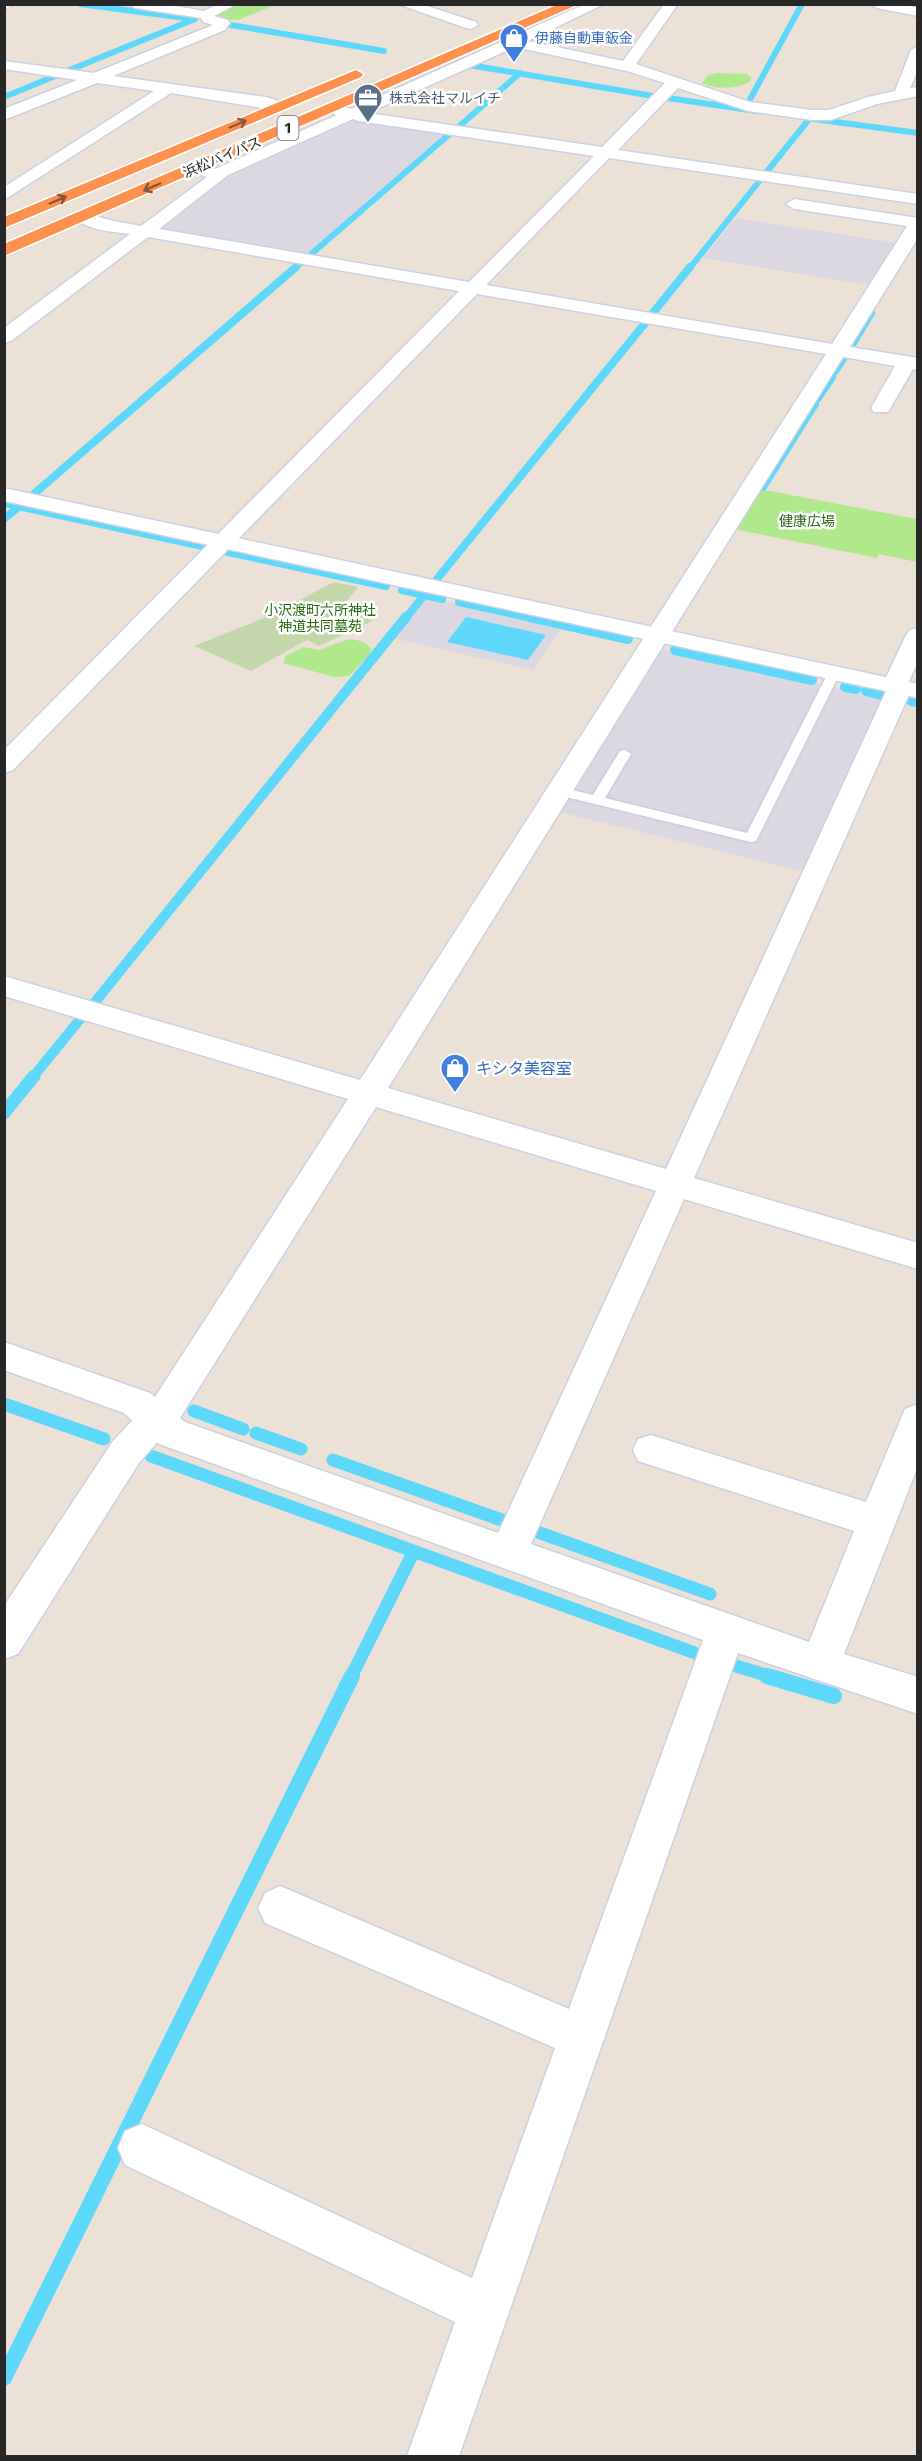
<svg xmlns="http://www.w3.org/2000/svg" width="922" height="2461" viewBox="0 0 922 2461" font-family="'Open Sans','Noto Sans JP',sans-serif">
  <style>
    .industrial { fill: #dbd8e2 }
    .green { fill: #b0e98c }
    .cemetery { fill: #c3d7ab }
    .water { fill: #5dd8fa }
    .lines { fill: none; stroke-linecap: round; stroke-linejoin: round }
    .stream-far4 { stroke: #5dd8fa; stroke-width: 6 }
    .stream-far3 { stroke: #5dd8fa; stroke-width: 8 }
    .stream-far2 { stroke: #5dd8fa; stroke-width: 10 }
    .stream-far1 { stroke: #5dd8fa; stroke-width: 13 }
    .stream { stroke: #5dd8fa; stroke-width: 16 }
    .lane-casing { stroke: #cbd1e2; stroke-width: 4 }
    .street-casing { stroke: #cbd1e2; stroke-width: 3 }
    .secondary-casing { stroke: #cbd1e2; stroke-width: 3 }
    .highway-casing { stroke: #fff; stroke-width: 3 }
    .lane { fill: #fff; fill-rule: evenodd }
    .street { fill: #fff; fill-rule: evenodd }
    .secondary { fill: #fff; fill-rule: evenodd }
    .highway { fill: #ff914e; fill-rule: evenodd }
    .oneway { stroke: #885739 }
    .labels { text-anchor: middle; stroke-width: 5; stroke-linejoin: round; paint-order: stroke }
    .far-shop-label { font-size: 14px; fill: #366cbe; stroke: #fff; text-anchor: start }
    .far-service-label { font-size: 14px; fill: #4e5e75; stroke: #fff; text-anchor: start }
    .far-street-label { font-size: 14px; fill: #272727; stroke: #fff }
    .far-park-label { font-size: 14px; fill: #286912; stroke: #fff }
    .shield { fill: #fff; stroke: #686868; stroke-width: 1.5 }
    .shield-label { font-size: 15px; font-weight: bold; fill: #272727 }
    .shop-label { font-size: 16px; fill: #366cbe; stroke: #fff; text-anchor: start }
  </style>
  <rect width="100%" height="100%" fill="#ece1d6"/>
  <!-- industrial -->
  <path class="industrial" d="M 354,117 L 450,132 L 307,256 L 154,229 L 229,172 Z
    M 736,218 L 897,243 L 870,285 L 703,258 Z
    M 425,597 L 563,627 L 533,670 L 392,638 Z
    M 662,649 L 889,699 L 808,873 L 560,812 Z"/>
  <!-- green -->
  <path class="green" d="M 236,5 L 275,5 L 238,20 L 216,19 L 215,15 Z
    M 716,73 L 747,74 L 751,77 L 751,81 C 738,89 715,90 702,83 L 707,76 Z
    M 760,489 L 917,519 L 917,562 L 879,554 L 877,558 L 734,529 Z
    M 349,639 C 358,640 365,641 371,649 L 370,654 L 349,676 L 334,677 L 283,663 L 286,656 L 303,647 L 319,650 Z"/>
  <!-- cemetery -->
  <path class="cemetery" d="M 334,582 L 358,587 L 343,606 L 372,621 L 319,646 L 307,640 L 251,671 L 194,646 L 269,616 Z"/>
  <!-- water -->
  <path class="water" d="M 466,617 L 546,635 L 528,660 L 447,642 Z"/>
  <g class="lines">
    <!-- stream-far4 -->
    <path class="stream-far4" d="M 80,4 L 193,19
      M 231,25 L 384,51
      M 469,65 L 653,96
      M 67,71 L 195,19
      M 4,97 L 60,74
      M 668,98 L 756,111
      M 748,103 L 802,4
      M 806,118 L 918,133
      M 456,129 L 520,73
      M 765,174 L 810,118
      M 309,256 L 452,132
      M 294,269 L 302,262
      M 689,269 L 761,179"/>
    <!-- stream-far3 -->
    <path class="stream-far3" d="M 652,314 L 690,267
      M 850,348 L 871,313
      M 835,371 L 845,356
      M 818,398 L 832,377
      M 763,487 L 815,404
      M 35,493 L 296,267
      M 4,503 L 207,547
      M 4,519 L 21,505
      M 228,552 L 386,586
      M 437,579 L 646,322
      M 402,590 L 442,599
      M 459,602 L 536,619
      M 405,619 L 426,593"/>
    <!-- stream-far2 -->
    <path class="stream-far2" d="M 530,617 L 628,639
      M 675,650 L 812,680
      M 845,687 L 856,689
      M 866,691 L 881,695
      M 911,701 L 918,702
      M 95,1002 L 406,617
      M 33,1077 L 81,1018"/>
    <!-- stream-far1 -->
    <path class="stream-far1" d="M 4,1113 L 34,1076
      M 4,1404 L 104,1439
      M 194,1411 L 243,1429
      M 256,1433 L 301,1449
      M 151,1456 L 695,1653
      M 333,1460 L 510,1523
      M 529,1529 L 710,1594
      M 736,1666 L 772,1677
      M 351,1677 L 414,1551"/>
    <!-- stream -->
    <path class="stream" d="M 767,1676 L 834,1696
      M 4,2378 L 352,1676"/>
    <!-- lane casing -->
    <g class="lane-casing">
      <path id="lane" d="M 834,669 L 840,673 L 756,841 L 751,842 L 554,794 L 552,791 L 559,787 L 593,795 L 620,751 L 625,750 L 631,754 L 605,798 L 747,833 L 828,673 Z"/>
    </g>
    <!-- street casing -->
    <g class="street-casing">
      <path id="street" d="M 4,4 L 14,4 L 4,10 Z
        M 128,4 L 165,4 L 204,11 L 218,4 L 237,4 L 214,16 L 228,20 L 230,23 L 225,30 L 113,76 L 266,97 L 285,103 L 288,106 L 280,111 L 171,93 L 4,200 L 4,187 L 154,91 L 97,83 L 4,120 L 4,109 L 77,80 L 4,69 L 4,61 L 94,73 L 213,25 L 203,22 L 201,18 L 135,8 Z
        M 398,4 L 421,4 L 476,22 L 478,25 L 471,29 L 466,28 Z
        M 585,4 L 604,4 L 528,41 L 623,61 L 664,4 L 678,4 L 636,64 L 750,102 L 812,110 L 829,110 L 868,97 L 895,91 L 911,50 L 918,46 L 918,70 L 910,88 L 918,87 L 918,96 L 877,104 L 831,120 L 812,120 L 748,111 L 678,88 L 618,150 L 918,194 L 918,204 L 609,158 L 486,285 L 832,344 L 907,226 L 794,209 L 786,204 L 794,199 L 918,218 L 918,238 L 850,347 L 918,358 L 918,370 L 913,369 L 888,412 L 874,412 L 871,408 L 895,366 L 843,357 L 388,1088 L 666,1169 L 886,691 L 882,686 L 906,635 L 910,630 L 918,628 L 918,662 L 908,683 L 912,688 L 694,1178 L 918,1243 L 918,1269 L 684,1199 L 531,1544 L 809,1642 L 854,1531 L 638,1461 L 633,1450 L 638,1439 L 651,1435 L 866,1502 L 905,1409 L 918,1404 L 918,1466 L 844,1654 L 918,1677 L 918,1714 L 738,1653 L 459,2456 L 407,2456 L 455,2322 L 125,2165 L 118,2148 L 125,2131 L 142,2124 L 472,2278 L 555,2048 L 265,1923 L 258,1908 L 265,1893 L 280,1886 L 569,2009 L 703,1640 L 159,1444 L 124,1413 L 4,1370 L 4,1342 L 150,1393 L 155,1397 L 348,1099 L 4,996 L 4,976 L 360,1080 L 826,354 L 477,294 L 13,770 L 4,773 L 4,750 L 459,291 L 148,237 L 11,341 L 4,343 L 4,328 L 130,234 C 114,232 85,230 74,217 L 77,213 L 83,212 L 109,220 L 141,226 L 207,177 L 195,173 L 193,170 L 195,167 L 201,165 L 215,169 L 337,115 L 328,112 L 325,109 L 328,106 L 333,104 L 351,109 ZM 515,47 L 627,71 L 665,83 L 602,147 L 368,113 ZM 353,119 L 358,121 L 594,156 L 469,282 L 159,229 L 228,175 ZM 376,1107 L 656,1191 L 498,1533 L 185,1422 L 180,1418 Z"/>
    </g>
    <!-- secondary casing -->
    <g class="secondary-casing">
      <path id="secondary" d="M 870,4 L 901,4 L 918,8 L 918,16 L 877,8 Z
        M 4,488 L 918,684 L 918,698 L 4,501 Z
        M 156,1404 L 169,1409 L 174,1419 L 169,1429 L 139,1463 L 18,1654 L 4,1659 L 4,1606 L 113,1441 L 143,1409 Z"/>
    </g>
    <!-- highway casing -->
    <g class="highway-casing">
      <path id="highway" d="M 559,4 L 579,4 L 4,256 L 4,244 Z
        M 356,70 L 363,74 L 361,77 L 4,228 L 4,217 Z"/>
    </g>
    <!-- lane -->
    <use href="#lane" class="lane"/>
    <!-- street -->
    <use href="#street" class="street"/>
    <!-- secondary -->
    <use href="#secondary" class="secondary"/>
    <!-- highway -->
    <use href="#highway" class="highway"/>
  </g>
  <!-- one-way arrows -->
  <defs><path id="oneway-shaft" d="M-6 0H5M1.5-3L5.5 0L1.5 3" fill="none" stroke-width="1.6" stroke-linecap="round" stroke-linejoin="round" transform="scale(1.5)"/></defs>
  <g class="oneway">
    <use href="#oneway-shaft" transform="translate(238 124) rotate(-23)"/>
    <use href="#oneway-shaft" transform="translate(152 187) rotate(157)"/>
    <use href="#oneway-shaft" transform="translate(58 200) rotate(-23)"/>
  </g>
  <!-- icons -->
  <defs>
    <g id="shop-pin" transform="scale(1.5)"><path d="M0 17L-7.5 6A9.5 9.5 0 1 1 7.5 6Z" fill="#3f7fe0" stroke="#fff"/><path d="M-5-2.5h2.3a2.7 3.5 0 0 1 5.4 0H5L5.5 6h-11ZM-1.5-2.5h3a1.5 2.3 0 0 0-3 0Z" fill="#fff"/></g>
    <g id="office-pin" transform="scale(1.5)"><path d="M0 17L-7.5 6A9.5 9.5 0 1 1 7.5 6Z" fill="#5c6f8a" stroke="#fff"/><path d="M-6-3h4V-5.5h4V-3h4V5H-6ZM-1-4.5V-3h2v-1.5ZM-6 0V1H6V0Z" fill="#fff"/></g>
  </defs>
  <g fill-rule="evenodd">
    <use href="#shop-pin" x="514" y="38"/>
    <use href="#office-pin" x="368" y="98"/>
    <use href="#shop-pin" x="455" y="1068"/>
  </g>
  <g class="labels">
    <!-- far-shop labels -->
    <g class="far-shop-label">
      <text x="535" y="43">伊藤自動車鈑金</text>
    </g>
    <!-- far-service labels -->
    <g class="far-service-label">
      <text x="389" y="103">株式会社マルイチ</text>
    </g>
    <!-- far-street labels -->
    <g class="far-street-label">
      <text transform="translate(222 157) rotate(-23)" y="5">浜松バイパス</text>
    </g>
    <!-- far-park labels -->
    <g class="far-park-label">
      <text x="807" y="526">健康広場</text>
      <text x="320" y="615">小沢渡町六所神社<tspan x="320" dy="16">神道共同墓苑</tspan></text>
    </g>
    <!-- shield labels -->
    <rect class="shield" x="277.5" y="116" width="21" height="24" rx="4.5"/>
    <g class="shield-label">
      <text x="288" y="133">1</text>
    </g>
    <!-- shop labels -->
    <g class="shop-label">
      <text x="476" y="1074">キシタ美容室</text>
    </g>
  </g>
  <!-- border -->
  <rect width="922" height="2461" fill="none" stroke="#272727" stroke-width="12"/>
</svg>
